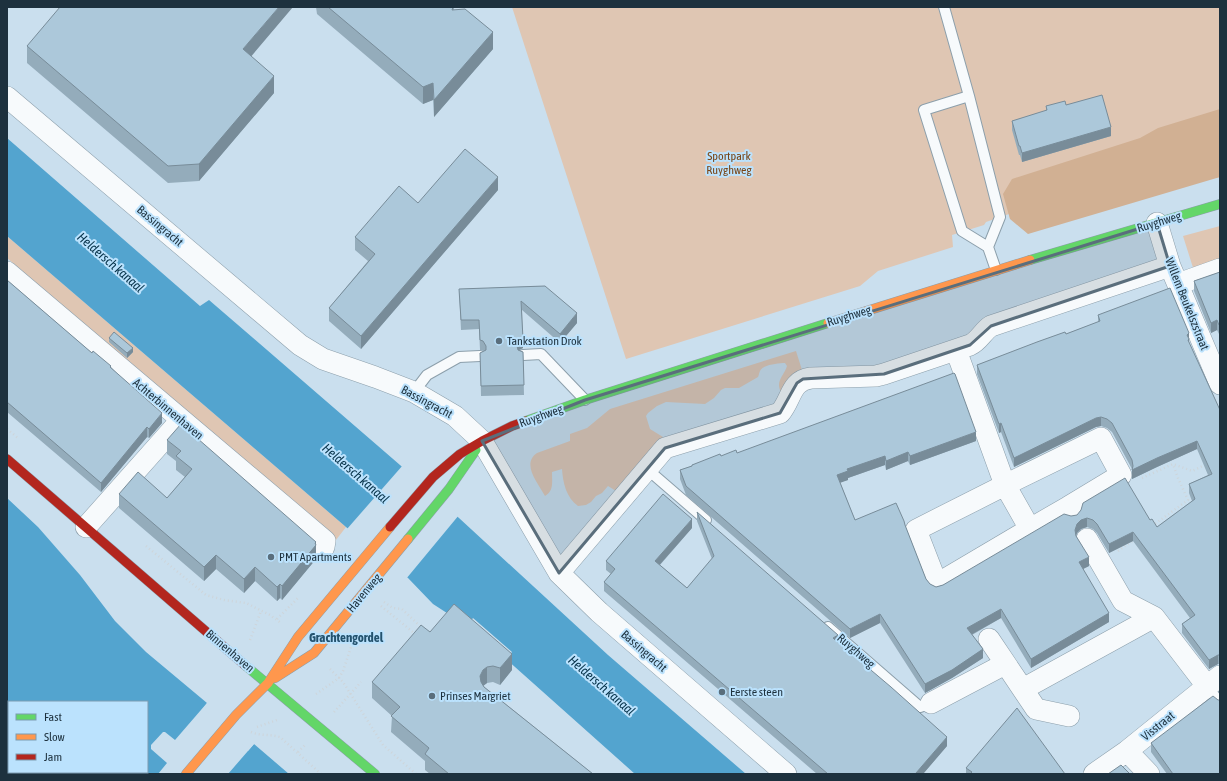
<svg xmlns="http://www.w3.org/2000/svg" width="1227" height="781" viewBox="0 0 1227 781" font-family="'Asap Condensed',sans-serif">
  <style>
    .green { fill: #dfc6b3 }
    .forest { fill: #d1b093 }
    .water { fill: #53a4cf; fill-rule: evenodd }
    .pier { fill: #cadfee }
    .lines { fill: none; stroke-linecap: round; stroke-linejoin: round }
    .lane-casing { stroke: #8c9fab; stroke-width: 12 }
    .street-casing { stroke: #8c9fab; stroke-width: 22 }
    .fast-casing { stroke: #8c9fab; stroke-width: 10 }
    .slow-casing { stroke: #8c9fab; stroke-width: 10 }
    .jam-casing { stroke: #8c9fab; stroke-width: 10 }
    .path { stroke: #ced5da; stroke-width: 2.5; stroke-dasharray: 1 3; stroke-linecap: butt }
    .lane { stroke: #f7fafc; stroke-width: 10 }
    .street { stroke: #f7fafc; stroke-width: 21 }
    .fast { stroke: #63d668; stroke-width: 9 }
    .slow { stroke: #ff974d; stroke-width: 9 }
    .jam { stroke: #b3261e; stroke-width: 9 }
    .wall { fill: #94acbb }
    .shaded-wall { fill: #788c99 }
    .building { fill: #acc8da; stroke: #788c99 }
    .marked { fill: #5a6e7c; fill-opacity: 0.2; stroke: #5a6e7c; stroke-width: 3; stroke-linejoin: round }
    .poi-dot { fill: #5a6e7c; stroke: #bbe2fd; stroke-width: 1.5 }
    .labels { text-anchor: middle; stroke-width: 4; stroke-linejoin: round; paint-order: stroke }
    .park-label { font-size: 12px; fill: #784415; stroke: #bbe2fd }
    .street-label { font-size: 12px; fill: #1d313e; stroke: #bbe2fd }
    .poi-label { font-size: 12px; fill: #1d313e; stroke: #bbe2fd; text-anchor: start }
    .water-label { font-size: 13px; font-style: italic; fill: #043047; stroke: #bbe2fd }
    .neighbourhood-label { font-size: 13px; font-weight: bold; fill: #23526e; stroke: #bbe2fd }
  </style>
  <rect width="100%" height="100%" fill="#cadfee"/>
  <!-- green -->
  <path class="green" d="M 512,7 L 1220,7 L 1220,177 L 1010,219 L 1009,214 L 986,222 L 984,225 L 952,235 L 953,247 L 878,271 L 860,286 L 626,359 Z
    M 1220,226 L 1220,264 L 1195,274 L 1183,236 Z
    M 7,236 L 346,527 L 336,540 L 7,258 Z
    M 796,351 L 802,370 C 791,373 787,383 781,392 C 775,381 784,376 787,366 L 785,363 L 783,363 C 776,364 764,364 760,371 C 759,373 759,375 758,377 L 739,388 L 725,388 L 721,390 L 714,398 L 705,404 L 666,402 L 657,406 L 648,413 L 646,416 L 650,429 L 663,437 L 616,491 L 608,486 L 602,493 L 596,496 L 591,502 L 586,505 L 578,506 C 566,497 563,483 562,469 L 552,472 C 552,482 554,491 545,496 C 538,483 521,464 537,453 L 570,441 L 570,434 L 587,428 L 610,409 Z"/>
  <!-- forest -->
  <path class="forest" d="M 1220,109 L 1220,177 L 1028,234 L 1010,219 L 1003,194 L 1012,179 L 1140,138 L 1158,128 Z"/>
  <!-- water -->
  <path class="water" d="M 7,138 L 200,306 L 209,300 L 400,465 L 459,518 L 608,655 L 746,774 L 635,774 L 506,659 L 512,652 L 473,618 L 467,626 L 433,604 L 408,578 L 346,527 L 7,236 Z
    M 7,498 L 38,527 L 80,575 L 115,621 L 146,652 L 207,703 L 202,710 L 248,751 L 254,744 L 289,774 L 7,774 ZM 9,702 L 147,702 L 147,772 L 9,772 Z"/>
  <!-- pier -->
  <path class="pier" d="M 403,465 L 459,515 L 406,579 L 347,529 Z
    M 207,703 L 208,705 L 204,710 L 247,748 L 253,743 L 254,744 L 228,774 L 158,774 L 167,763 L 151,749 L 151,745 L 163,732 L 165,732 L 175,740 Z"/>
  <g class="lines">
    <!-- lane casing -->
    <g class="lane-casing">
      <path id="lane" d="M 944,7 L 969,96 L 1000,217 L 988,247 L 996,270
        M 969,96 L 924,110 L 962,231 L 988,247
        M 523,355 L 541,354 L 585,400
        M 414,392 L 427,375 L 459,357 L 480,356
        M 647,469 L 706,520
        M 828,627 L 920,707 L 931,703
        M 1207,686 L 1220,703"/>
    </g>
    <!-- street casing -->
    <g class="street-casing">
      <path id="street" d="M 7,97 L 300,345 L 323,359 L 375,377 L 414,392 L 455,416 L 482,441 L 559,573 L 599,612 L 786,774
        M 1157,223 L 1170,266 L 1220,384
        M 7,272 L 325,541 L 324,547
        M 1178,284 L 1220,269
        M 956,350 L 1005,485 L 916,530 L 937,584 L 1030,529
        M 1068,507 L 1030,529 L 1005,485 L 1101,438 L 1121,475 L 1068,507 L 1071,513
        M 86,527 L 181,420
        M 1087,539 L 1123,601 L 1154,617 L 1207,686
        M 559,573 L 665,448 L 780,413 C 792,399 790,381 811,378 L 876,376 L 884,374 L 970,345 C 979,341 983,331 991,326 L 1170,266
        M 989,639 L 1036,709 L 1069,716
        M 1023,689 L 1154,617
        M 931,703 L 1005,664
        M 1127,751 L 1149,774
        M 1094,774 L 1127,751 L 1220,676"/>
    </g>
    <!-- fast casing -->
    <g class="fast-casing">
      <path id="fast" d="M 1030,260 L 1220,204
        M 526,421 L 585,400 L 828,323
        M 408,539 L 449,489 L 476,450
        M 246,666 L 375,774"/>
    </g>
    <!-- slow casing -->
    <g class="slow-casing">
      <path id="slow" d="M 828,323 L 1030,260
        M 275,678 L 314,653 L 408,539
        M 186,774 L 236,715 L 268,683 L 298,637 L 390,527"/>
    </g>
    <!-- jam casing -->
    <g class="jam-casing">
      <path id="jam" d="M 7,459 L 246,666
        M 390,527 L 433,477 L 460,454 L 482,441 L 512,426 L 526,421"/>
    </g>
    <!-- path -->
    <path class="path" d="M 7,429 L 18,438
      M 1142,478 L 1173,464 L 1192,471 L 1207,464
      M 1152,526 L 1188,500 L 1178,478 L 1173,464
      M 146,546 L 206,595 L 224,600 L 246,603 L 270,615 L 281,623
      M 1118,551 L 1132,541
      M 384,602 L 393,608 L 402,609 L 421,627
      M 381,606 L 414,633 L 416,633
      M 277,619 L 299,597
      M 250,640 L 261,611
      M 330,669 L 343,682 L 383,745 L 416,774
      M 316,694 L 339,678 L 343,671 L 352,644
      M 334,712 L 361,682
      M 257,727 L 277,720
      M 251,732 C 260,736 269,734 280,737 L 321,774
      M 298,752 L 306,744"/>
    <!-- lane -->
    <use href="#lane" class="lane"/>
    <!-- street -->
    <use href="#street" class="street"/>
    <!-- fast -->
    <use href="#fast" class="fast"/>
    <!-- slow -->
    <use href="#slow" class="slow"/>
    <!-- jam -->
    <use href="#jam" class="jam"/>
  </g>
  <!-- wall -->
  <path class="wall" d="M 316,7 L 454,7 L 454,10 L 493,49 L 434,117 L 433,100 L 423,104 L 317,14 Z
    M 27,46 L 251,56 L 274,93 L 199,181 L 168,183 L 27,63 Z
    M 1066,105 L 1111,136 L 1022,162 L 1020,155 L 1019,155 L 1012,130 L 1012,121 L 1046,111 L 1046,106 Z
    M 498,190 L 361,349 L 329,321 L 329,308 L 368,261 L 355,250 L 355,237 L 418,203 Z
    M 1220,272 L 1219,334 L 1217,330 L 1211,333 L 1194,291 L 1194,281 Z
    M 7,280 L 92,353 L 111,367 L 162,423 L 149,438 L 147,437 L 101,492 L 7,412 Z
    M 545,286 L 577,323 L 560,343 L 522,310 L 523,348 L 519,350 L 523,352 L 524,395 L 481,396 L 480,353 L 484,351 L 480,350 L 479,329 L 461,330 L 459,289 Z
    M 1098,315 L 1189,342 L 1189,343 L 1220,410 L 1220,664 L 1218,664 L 1209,669 L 1182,633 L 1182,624 L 1190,618 L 1133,541 L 1109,553 L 1097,533 L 1093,529 L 1087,527 L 1081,529 L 1077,533 L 1076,535 L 1089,566 L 1083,569 L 1109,622 L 1031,668 L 1001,618 L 972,635 L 983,658 L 952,678 L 925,693 L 880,623 L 850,638 L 686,495 L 680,479 L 680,470 L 692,466 L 692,465 L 721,456 L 737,453 L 976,441 L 910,465 L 908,461 L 886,470 L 885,465 L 848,478 L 848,480 L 840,482 L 855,520 L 905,525 L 926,579 L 930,584 L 936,587 L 943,585 L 1071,516 L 1150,520 L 1157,527 L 1192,501 L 1189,493 L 1189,484 L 1208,475 L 1197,449 L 1157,467 L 1132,479 L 1132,469 L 1112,432 L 1107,428 L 1101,426 L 1096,427 L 1014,467 L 1001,432 L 999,433 L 977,374 L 977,365 L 1066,334 L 1098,322 Z
    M 109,338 L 133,352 L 127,358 L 109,342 Z
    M 167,440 L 316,544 L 316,559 L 282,600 L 280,598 L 277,601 L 255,581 L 244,593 L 216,569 L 204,581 L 119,508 L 119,494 L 167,498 L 185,477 L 176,470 L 176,461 L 167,454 Z
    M 697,512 L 838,642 L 947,746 L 923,774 L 817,774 L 604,591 L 604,582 L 611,574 L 606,570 L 606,561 L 692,528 L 660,565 L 687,588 L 712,559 L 697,521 Z
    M 430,632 L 512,670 L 500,685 L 493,682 L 487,683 L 483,686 L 593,774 L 430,774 L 425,770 L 425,761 L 391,732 L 392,716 L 372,698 L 372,682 Z
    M 1218,700 L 1220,774 L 1167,774 L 1151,752 L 1151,743 Z
    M 966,768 L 1065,774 L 966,774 Z"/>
  <!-- shaded-wall -->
  <path class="shaded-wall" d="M 279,7 L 293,7 L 243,66 L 243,49 Z
    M 493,32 L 493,49 L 434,117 L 434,100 Z
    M 274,76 L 274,93 L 199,181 L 199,164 Z
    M 433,83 L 433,100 L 423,104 L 423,87 Z
    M 1111,127 L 1111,136 L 1022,162 L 1022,153 Z
    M 498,177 L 498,190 L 361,349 L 361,336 Z
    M 577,313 L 577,323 L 560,343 L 560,334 Z
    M 1217,320 L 1217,330 L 1211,333 L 1211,323 Z
    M 1220,324 L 1220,334 L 1219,334 L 1219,325 Z
    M 1189,333 L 1189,342 L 1188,343 L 1187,335 Z
    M 523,339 L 523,348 L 519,350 L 517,355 L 517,346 L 519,340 Z
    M 133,348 L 133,352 L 127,358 L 127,353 Z
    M 162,413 L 162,423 L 149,438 L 149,429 Z
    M 1101,417 L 1101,426 L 1096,427 L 1014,467 L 1014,458 L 1096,418 Z
    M 1001,423 L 1001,432 L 999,433 L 999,424 Z
    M 147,427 L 147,437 L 101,492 L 101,483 Z
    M 976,432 L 976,441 L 910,465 L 910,456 Z
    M 1197,441 L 1197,449 L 1157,467 L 1132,479 L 1132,470 L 1157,458 Z
    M 908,452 L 908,461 L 886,470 L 886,461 Z
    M 885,456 L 885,465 L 848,478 L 848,480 L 837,484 L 837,475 L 847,469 Z
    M 1087,518 L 1087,527 L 1081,529 L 1077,533 L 1075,539 L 1075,530 L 1077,524 L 1081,520 Z
    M 692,519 L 692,528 L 655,570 L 655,561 Z
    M 1133,532 L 1133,541 L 1109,553 L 1109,544 Z
    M 316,542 L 316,546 L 316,545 L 316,559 L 282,600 L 282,586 Z
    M 216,555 L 216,569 L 204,581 L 204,567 Z
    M 1089,557 L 1089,566 L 1079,571 L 1079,562 Z
    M 255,567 L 255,581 L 244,593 L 244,579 Z
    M 280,584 L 280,598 L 277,601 L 277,587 Z
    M 1001,609 L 1001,618 L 967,637 L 967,628 Z
    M 1109,613 L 1109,622 L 1031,668 L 1031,659 Z
    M 880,614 L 880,623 L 850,638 L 850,629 Z
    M 838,635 L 838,644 L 833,638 Z
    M 983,649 L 983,658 L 952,678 L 925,693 L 925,684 Z
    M 512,654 L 512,670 L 500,685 L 500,668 Z
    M 1218,655 L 1218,664 L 1209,669 L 1209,660 Z
    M 487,667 L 487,683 L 483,686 L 480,693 L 480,676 L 483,670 Z
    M 947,737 L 947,746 L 923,774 L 916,774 L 916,773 Z"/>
  <!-- building -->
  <path class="building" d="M 60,7 L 279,7 L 243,49 L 274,76 L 199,164 L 168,166 L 27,46 Z
    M 328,7 L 453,7 L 452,10 L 465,9 L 493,32 L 434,100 L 433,83 L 423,87 Z
    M 1102,95 L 1111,127 L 1022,153 L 1020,146 L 1019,146 L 1012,121 L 1047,110 L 1046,106 L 1065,101 L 1066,105 Z
    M 465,149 L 498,177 L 361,336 L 329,308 L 375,254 L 355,237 L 399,186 L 418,203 Z
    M 1220,272 L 1220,324 L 1219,325 L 1217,320 L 1211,323 L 1194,281 Z
    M 7,280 L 92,353 L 93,351 L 111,366 L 110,367 L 127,382 L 162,413 L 149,429 L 147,427 L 101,483 L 7,402 Z
    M 545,286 L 577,313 L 560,334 L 521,301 L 523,339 L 519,340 L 517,346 L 518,350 L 523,352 L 524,385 L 481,386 L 480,353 L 486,350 L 486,346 L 483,341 L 480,340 L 479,320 L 461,320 L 459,289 Z
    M 1170,288 L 1189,333 L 1187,335 L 1189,339 L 1188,340 L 1220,410 L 1220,655 L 1218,655 L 1209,660 L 1182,624 L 1195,615 L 1133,532 L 1109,544 L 1097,524 L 1093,520 L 1087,518 L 1081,520 L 1077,524 L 1075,530 L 1076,536 L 1089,557 L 1079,562 L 1109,613 L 1031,659 L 1001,609 L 967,628 L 983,649 L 952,670 L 925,684 L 880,614 L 850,629 L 686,486 L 680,470 L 692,466 L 692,465 L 720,454 L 721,456 L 736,450 L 737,453 L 954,373 L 955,374 L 976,432 L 910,456 L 908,452 L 886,461 L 885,456 L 847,469 L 848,471 L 837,475 L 855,520 L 896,503 L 904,521 L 905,525 L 926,579 L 930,584 L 936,587 L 943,585 L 1064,514 L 1071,516 L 1077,515 L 1081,510 L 1083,503 L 1125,478 L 1150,520 L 1152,519 L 1157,527 L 1195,499 L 1189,484 L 1212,474 L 1197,441 L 1157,458 L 1132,470 L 1133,466 L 1132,460 L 1112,423 L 1107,419 L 1101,417 L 1096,418 L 1014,458 L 1001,423 L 999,424 L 977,365 L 1037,342 L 1065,332 L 1066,334 L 1100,321 L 1098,315 Z
    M 114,332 L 133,348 L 127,353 L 109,338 Z
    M 181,424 L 316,542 L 315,543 L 316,545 L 282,586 L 280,584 L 277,587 L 255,567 L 244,579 L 216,555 L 204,567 L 119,494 L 138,472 L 167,498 L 192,469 L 176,456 L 181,451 L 167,440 Z
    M 663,494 L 692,519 L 655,561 L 687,588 L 714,556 L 697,512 L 838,635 L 833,638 L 891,687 L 947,737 L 916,773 L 918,774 L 828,774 L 604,582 L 615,569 L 606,561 Z
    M 454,604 L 512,654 L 500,668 L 493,666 L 487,667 L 483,670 L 480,676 L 481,682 L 484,687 L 593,774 L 449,774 L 425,754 L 429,748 L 391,716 L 400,707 L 372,682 L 421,625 L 430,632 Z
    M 1213,696 L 1218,700 L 1220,700 L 1220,774 L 1173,774 L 1151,743 Z
    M 1017,708 L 1065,774 L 970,774 L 972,772 L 966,768 Z
    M 1121,765 L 1130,774 L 1108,774 Z"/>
  <!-- marked area -->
  <path class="marked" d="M 1157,223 L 1170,266 L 991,326 L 970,345 L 884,374 L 803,379 L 797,383 L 780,413 L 665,448 L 559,573 L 482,441 L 585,400 Z"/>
  <!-- markers -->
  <g class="poi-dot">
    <circle cx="499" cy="341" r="4"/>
    <circle cx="271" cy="557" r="4"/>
    <circle cx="722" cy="692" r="4"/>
    <circle cx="432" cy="696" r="4"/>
  </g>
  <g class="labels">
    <!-- park labels -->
    <g class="park-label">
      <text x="729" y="160">Sportpark<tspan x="729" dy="14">Ruyghweg</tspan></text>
    </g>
    <!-- street labels -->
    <g class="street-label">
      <text transform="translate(1159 222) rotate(-17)" y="4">Ruyghweg</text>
      <text transform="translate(160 226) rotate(40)" y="4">Bassingracht</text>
      <text transform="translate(1187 304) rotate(68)" y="4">Willem Beukelszstraat</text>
      <text transform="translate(849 316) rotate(-17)" y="4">Ruyghweg</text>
      <text transform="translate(427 402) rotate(28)" y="4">Bassingracht</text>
      <text transform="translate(168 409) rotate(40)" y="4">Achterbinnenhaven</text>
      <text transform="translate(541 416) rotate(-20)" y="4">Ruyghweg</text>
      <text transform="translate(364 593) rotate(-50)" y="4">Havenweg</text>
      <text transform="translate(230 651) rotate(40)" y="4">Binnenhaven</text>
      <text transform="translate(644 651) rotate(41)" y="4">Bassingracht</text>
      <text transform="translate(856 651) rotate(41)" y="4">Ruyghweg</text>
      <text transform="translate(1158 726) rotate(-39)" y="4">Visstraat</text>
    </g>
    <!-- poi labels -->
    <g class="poi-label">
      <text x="507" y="345">Tankstation Drok</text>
      <text x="279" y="561">PMT Apartments</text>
      <text x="730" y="696">Eerste steen</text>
      <text x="440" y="700">Prinses Margriet</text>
    </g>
    <!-- water labels -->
    <g class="water-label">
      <text transform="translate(111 262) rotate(41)" y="5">Heldersch kanaal</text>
      <text transform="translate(356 473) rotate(41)" y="5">Heldersch kanaal</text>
      <text transform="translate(602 685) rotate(41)" y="5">Heldersch kanaal</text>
    </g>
    <!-- neighbourhood labels -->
    <g class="neighbourhood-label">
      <text x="346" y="642">Grachtengordel</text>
    </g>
  </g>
  <!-- border -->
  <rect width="1227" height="781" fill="none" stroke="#1d313e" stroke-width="16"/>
  <!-- legend -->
  <rect x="8" y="701" width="140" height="72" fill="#bbe2fd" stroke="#7c9bb1"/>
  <rect x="16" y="714" width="20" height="6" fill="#63d668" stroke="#7c9bb1"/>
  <text x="44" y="721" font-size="12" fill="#1d313e">Fast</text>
  <rect x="16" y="734" width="20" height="6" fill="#ff974d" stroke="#7c9bb1"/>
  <text x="44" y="741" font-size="12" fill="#1d313e">Slow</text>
  <rect x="16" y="754" width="20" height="6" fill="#b3261e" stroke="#7c9bb1"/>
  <text x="44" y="761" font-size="12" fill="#1d313e">Jam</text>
</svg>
